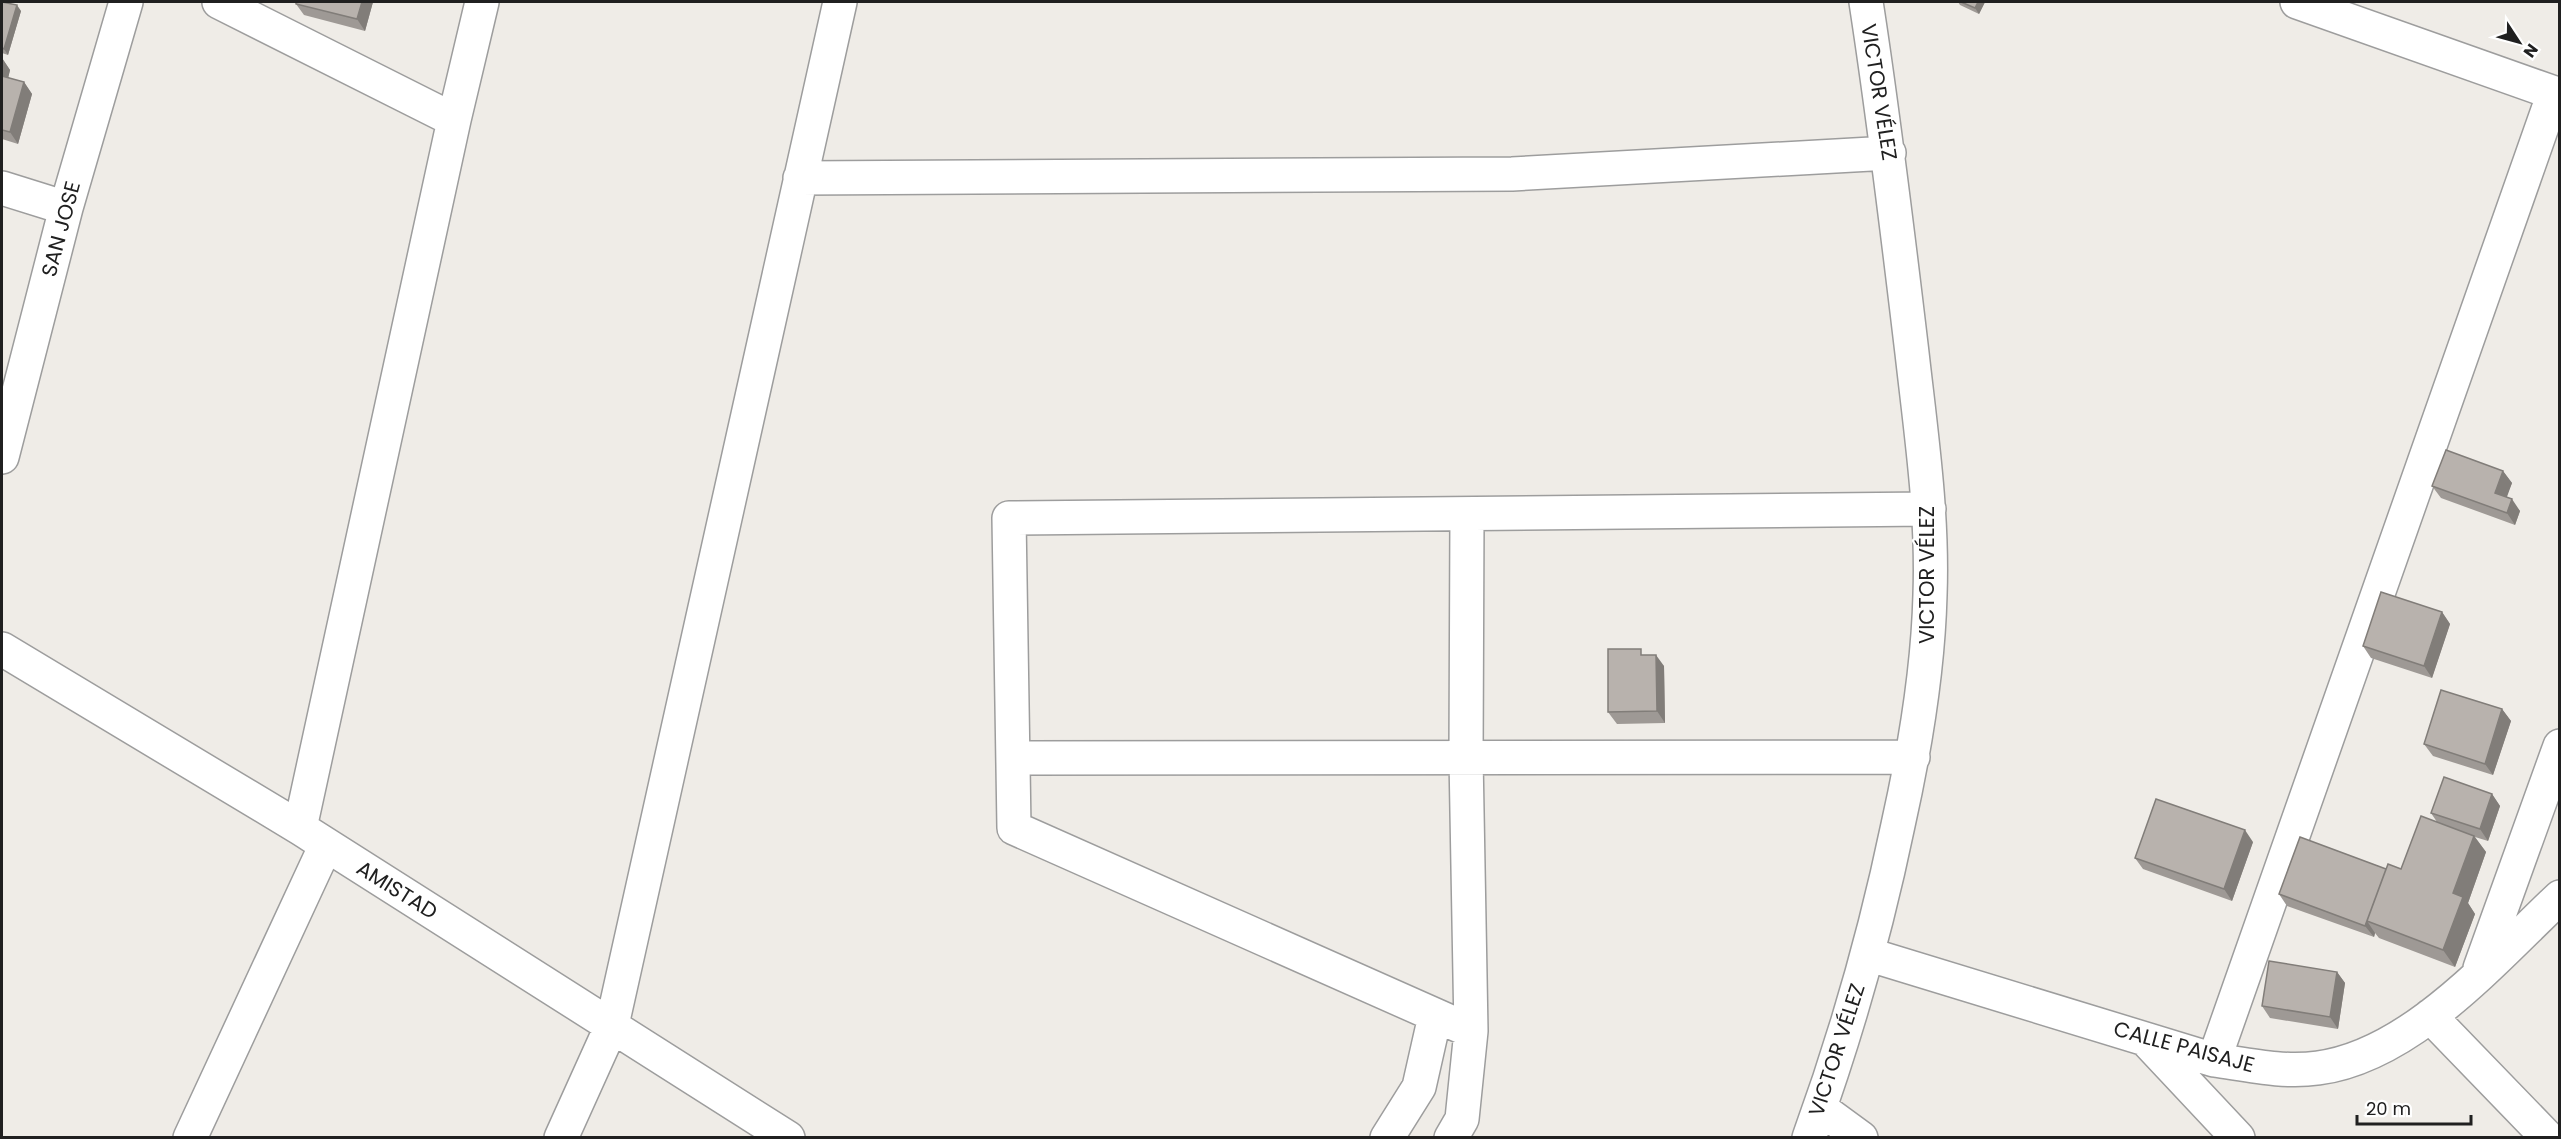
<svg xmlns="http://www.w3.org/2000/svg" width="2561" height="1139" viewBox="0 0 2561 1139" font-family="Poppins,sans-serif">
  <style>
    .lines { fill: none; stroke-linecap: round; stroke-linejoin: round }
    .minor-casing { stroke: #9d9d9d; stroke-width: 36 }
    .minor { stroke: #fff; stroke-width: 33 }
    .wall { fill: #9e9995 }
    .shaded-wall { fill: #817d79 }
    .building { fill: #b8b2ad; stroke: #817d79; stroke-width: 1.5 }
    .labels { text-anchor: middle; stroke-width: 4.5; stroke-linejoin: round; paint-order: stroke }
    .street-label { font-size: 21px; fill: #202020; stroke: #fff }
  </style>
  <rect width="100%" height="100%" fill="#efece7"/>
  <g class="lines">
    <!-- minor casing -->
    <g class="minor-casing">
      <path id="minor" d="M 219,2 L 454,120
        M 2297,2 L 2560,95
        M 800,178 L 1512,174 L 1889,153
        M 2,188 L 66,208
        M 2,457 L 66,208 L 126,2
        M 2,649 L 300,828 L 788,1138
        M 1013,758 L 1913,757
        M 1867,954 L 2214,1060 C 2249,1065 2284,1073 2318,1068 C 2411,1056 2494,959 2560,897
        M 2480,968 L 2560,746
        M 2430,1016 L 2548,1138
        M 1471,1031 L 1014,828 L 1009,518 L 1929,509
        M 2146,1040 L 2238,1138
        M 2214,1060 L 2554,93
        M 1820,1108 L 1861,1138
        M 190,1138 L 326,845 L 300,828 L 454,120 L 482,2
        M 561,1138 L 612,1025 L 840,2
        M 1387,1138 L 1419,1087 L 1435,1016
        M 1451,1138 L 1462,1119 L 1471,1031 L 1466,757 L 1467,514
        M 1809,1138 C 1846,1036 1876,931 1898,825 C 1915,749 1928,673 1930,595 C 1933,514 1921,433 1912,353 C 1898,235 1884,118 1866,2"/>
    </g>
    <!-- minor -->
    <use href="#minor" class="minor"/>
  </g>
  <!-- wall -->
  <path class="wall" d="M 2,2 L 21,11 L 8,55 L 2,53 Z
    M 373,2 L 365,31 L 304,15 L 296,4 Z
    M 1958,2 L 1985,2 L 1979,14 L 1960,5 Z
    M 2,58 L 10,70 L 8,78 L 24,82 L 32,94 L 18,144 L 2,139 Z
    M 2503,471 L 2512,483 L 2506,497 L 2520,511 L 2515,525 L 2441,498 L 2432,486 Z
    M 2442,612 L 2450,624 L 2432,678 L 2371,658 L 2363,646 Z
    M 1645,655 L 1664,666 L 1665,723 L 1617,724 L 1608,712 Z
    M 2502,709 L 2511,721 L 2493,775 L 2433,756 L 2424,744 Z
    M 2492,794 L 2500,806 L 2488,841 L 2475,837 L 2486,852 L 2468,903 L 2475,914 L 2455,967 L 2379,938 L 2375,933 L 2374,937 L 2287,906 L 2279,894 L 2386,869 L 2401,869 L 2437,822 L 2431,813 Z
    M 2253,842 L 2232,901 L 2143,869 L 2135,858 Z
    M 2337,972 L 2345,983 L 2338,1029 L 2270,1018 L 2262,1006 Z"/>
  <!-- shaded-wall -->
  <path class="shaded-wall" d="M 362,2 L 373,2 L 365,31 L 357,19 Z
    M 1978,2 L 1985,2 L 1979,14 L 1975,8 Z
    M 17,5 L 21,11 L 8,55 L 4,49 Z
    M 2,58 L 10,70 L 6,87 L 2,81 Z
    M 24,82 L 32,94 L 18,144 L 10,132 Z
    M 2503,471 L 2512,483 L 2504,505 L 2495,493 Z
    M 2512,499 L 2520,511 L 2515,525 L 2507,513 Z
    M 2442,612 L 2450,624 L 2432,678 L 2424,666 Z
    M 1656,655 L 1664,666 L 1665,723 L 1657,711 Z
    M 2502,709 L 2511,721 L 2493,775 L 2485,764 Z
    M 2492,794 L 2500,806 L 2488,841 L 2480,829 Z
    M 2245,830 L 2253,842 L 2232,901 L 2224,889 Z
    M 2474,836 L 2486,852 L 2468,903 L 2475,914 L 2455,967 L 2443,950 L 2453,893 Z
    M 2367,921 L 2375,933 L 2374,937 L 2365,926 Z
    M 2337,972 L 2345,983 L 2338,1029 L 2330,1017 Z"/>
  <!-- building -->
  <path class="building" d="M 2,2 L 17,5 L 4,49 L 2,48 Z
    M 296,2 L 362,2 L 357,19 L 296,4 Z
    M 1961,2 L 1978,2 L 1975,8 Z
    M 2,76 L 24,82 L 10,132 L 2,130 Z
    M 2446,450 L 2503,471 L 2495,493 L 2512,499 L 2507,513 L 2432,486 Z
    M 2381,592 L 2442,612 L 2424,666 L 2363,646 Z
    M 1608,649 L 1641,649 L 1641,655 L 1656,655 L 1657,711 L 1608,712 Z
    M 2441,690 L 2502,709 L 2485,764 L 2424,744 Z
    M 2444,777 L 2492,794 L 2480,829 L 2431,813 Z
    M 2156,799 L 2245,830 L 2224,889 L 2135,858 Z
    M 2421,816 L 2474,836 L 2453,893 L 2463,897 L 2443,950 L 2367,921 L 2388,864 L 2401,869 Z
    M 2300,837 L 2386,869 L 2365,926 L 2279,894 Z
    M 2269,961 L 2337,972 L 2330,1017 L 2262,1006 Z"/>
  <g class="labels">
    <!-- street labels -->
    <g class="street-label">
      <text transform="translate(1879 92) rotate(81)" y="7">VICTOR VÉLEZ</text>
      <text transform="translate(61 229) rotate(-75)" y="7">SAN JOSE</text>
      <text transform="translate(1927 575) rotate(-90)" y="7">VICTOR VÉLEZ</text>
      <text transform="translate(397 890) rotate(32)" y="7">AMISTAD</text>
      <text transform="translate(2184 1047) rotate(15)" y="7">CALLE PAISAJE</text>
      <text transform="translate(1837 1050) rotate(-72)" y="7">VICTOR VÉLEZ</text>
    </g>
  </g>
  <!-- border -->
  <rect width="2561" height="1139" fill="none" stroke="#202020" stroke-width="6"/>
  <!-- north arrow -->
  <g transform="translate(2519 42) rotate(126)" stroke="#ffffff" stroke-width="4.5" paint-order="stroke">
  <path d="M0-4.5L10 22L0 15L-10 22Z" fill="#202020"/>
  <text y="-9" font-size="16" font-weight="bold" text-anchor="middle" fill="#202020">N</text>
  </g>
  <!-- scale -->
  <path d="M2357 1115v9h114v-9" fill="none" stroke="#202020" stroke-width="3"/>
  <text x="2366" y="1115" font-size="18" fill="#202020" stroke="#ffffff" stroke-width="4.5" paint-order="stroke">20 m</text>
</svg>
